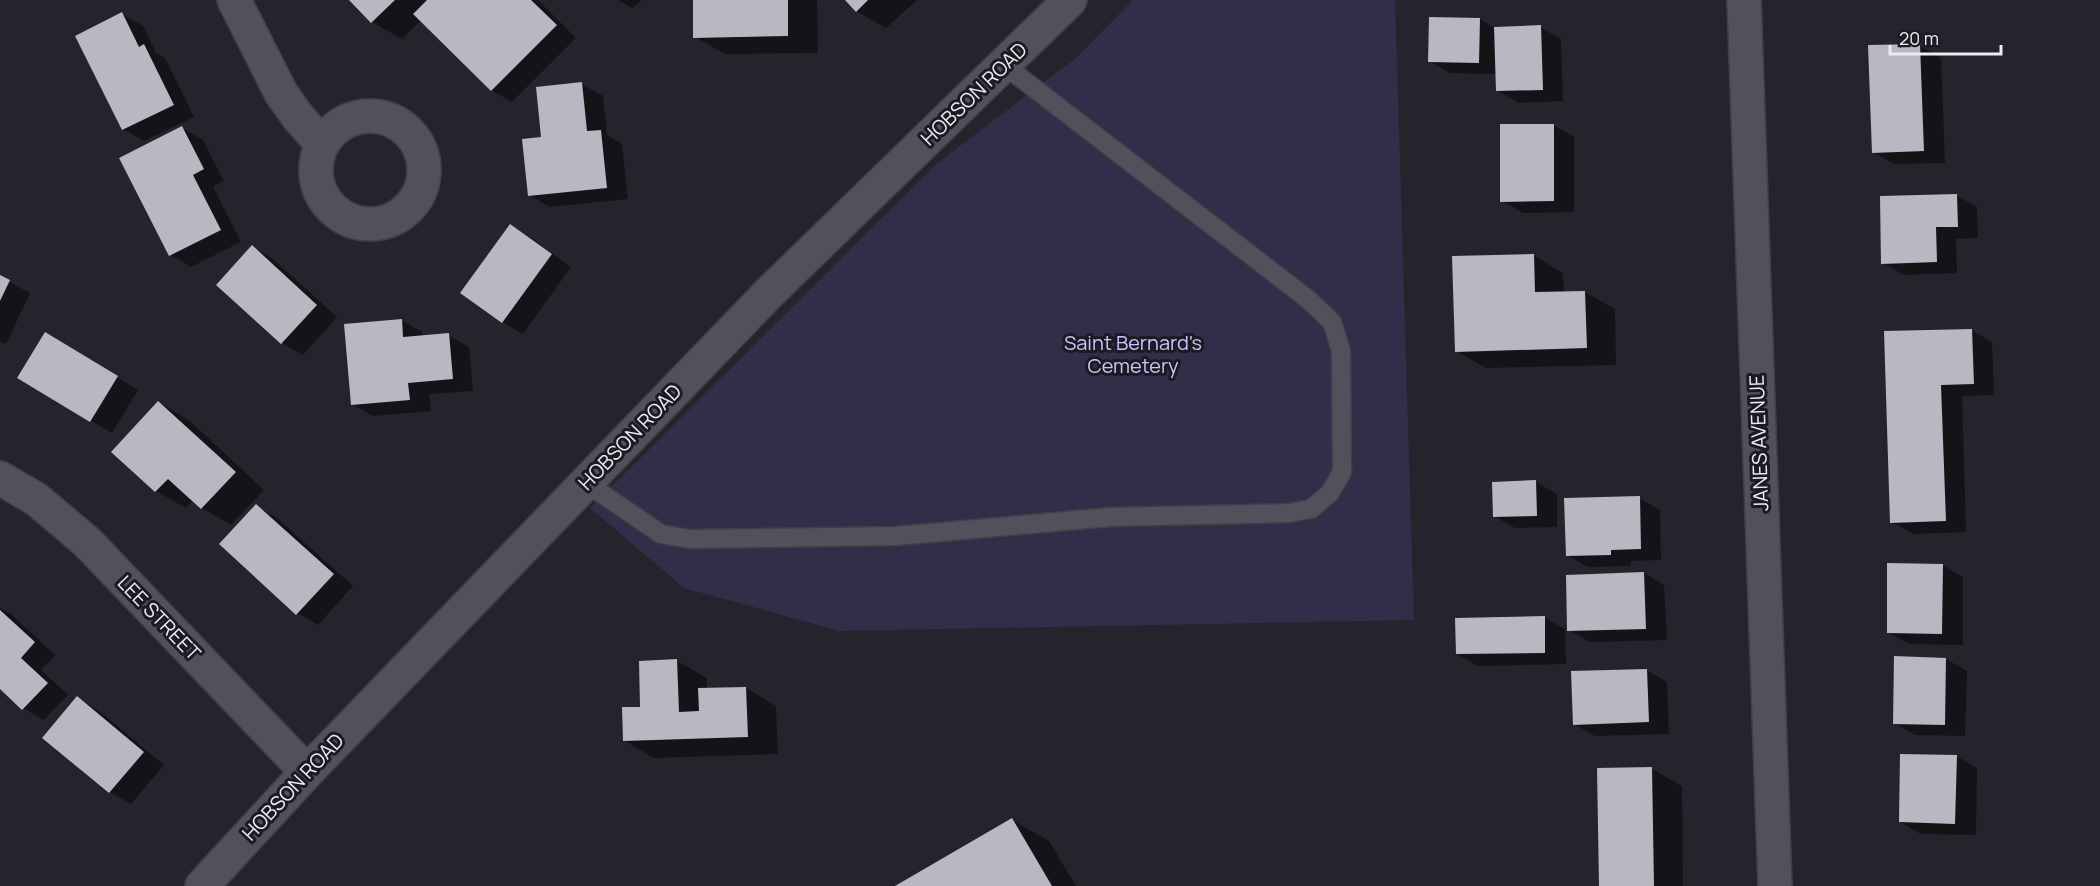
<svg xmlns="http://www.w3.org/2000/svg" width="2100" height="886" viewBox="0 0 2100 886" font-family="Manrope,sans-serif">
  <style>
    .green { fill: #322d48 }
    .shadow { fill: #0007 }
    .building { fill: #b9b7c2 }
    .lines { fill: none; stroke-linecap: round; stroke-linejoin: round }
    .service-casing { stroke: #403e46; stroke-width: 21 }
    .minor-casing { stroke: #403e46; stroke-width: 36 }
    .service { stroke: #52505a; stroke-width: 18 }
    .minor { stroke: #52505a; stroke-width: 33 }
    .labels { text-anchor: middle; stroke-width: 6; stroke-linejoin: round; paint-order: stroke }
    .street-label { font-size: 20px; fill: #edecf2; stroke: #1c1b23 }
    .park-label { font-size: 20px; fill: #cec3fc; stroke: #1c1b23 }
  </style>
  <rect width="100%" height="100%" fill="#25242d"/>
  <!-- green -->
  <path class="green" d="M 1133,0 L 1395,0 L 1414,620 L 840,631 L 684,588 L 590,508 L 935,165 L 1076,58 Z"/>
  <!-- shadow -->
  <path class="shadow" d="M 351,0 L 538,0 L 576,38 L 512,102 L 491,90 L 421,20 L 402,39 L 372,22 Z
    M 618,0 L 642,0 L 632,8 Z
    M 694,0 L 817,0 L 818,53 L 725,54 L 695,37 Z
    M 847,0 L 917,0 L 886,28 L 856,11 Z
    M 122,14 L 143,26 L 156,53 L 165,58 L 194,117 L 144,141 L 123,129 Z
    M 1480,19 L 1495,28 L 1540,27 L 1561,39 L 1563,101 L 1519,103 L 1498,91 L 1497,74 L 1450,73 L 1429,61 Z
    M 1920,46 L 1941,58 L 1945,163 L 1894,164 L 1873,152 L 1870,47 Z
    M 582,84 L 603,96 L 607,135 L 622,144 L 628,199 L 550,207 L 529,195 L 543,138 Z
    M 1553,125 L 1574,137 L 1574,212 L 1523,213 L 1502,201 Z
    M 182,128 L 203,140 L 224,181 L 213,187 L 241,242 L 191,267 L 171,255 Z
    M 1956,195 L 1977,207 L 1978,238 L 1956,239 L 1957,273 L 1904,275 L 1883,263 Z
    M 510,226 L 531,238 L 571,267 L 523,334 L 502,322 Z
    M 252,247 L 273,259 L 337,317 L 303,355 L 282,343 Z
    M 1533,255 L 1563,273 L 1564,293 L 1585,292 L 1615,309 L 1616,365 L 1486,368 L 1456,351 Z
    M 0,277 L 30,293 L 6,344 L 0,341 Z
    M 401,320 L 422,332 L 423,337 L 448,335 L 469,347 L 473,391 L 429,394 L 431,411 L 373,416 L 352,404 Z
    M 1971,330 L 1992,342 L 1994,395 L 1962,396 L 1966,532 L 1913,534 L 1892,522 L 1885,332 Z
    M 66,346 L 138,390 L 112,433 L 19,378 Z
    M 159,403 L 189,420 L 264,490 L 231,525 L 202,508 L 193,500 L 186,508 L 156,491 L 113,452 Z
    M 1536,482 L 1557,494 L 1557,527 L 1515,528 L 1494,516 Z
    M 1639,498 L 1660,510 L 1661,560 L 1631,561 L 1631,566 L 1588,567 L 1567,555 Z
    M 256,506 L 277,518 L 353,586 L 318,625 L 297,613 Z
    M 1943,565 L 1963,577 L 1963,645 L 1909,644 L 1888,632 Z
    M 1644,573 L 1664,585 L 1667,640 L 1590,642 L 1569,630 Z
    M 0,608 L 11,614 L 55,655 L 41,670 L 68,695 L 44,720 L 23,708 L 0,687 Z
    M 1544,617 L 1565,629 L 1566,664 L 1478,666 L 1457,654 Z
    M 1946,659 L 1967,671 L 1965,736 L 1915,735 L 1894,723 Z
    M 677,661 L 707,678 L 707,689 L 746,688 L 776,706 L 778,754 L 654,758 L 625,741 L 642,708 Z
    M 1646,670 L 1667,682 L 1669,734 L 1595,736 L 1574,724 Z
    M 77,698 L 98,710 L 164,765 L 131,804 L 110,792 L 45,738 Z
    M 1956,756 L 1977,768 L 1976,835 L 1921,834 L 1900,822 Z
    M 1652,769 L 1682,786 L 1683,886 L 1600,886 Z
    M 1012,820 L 1049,841 L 1076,886 L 898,886 Z"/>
  <!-- building -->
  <path class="building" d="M 349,0 L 395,0 L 371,23 Z
    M 427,0 L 531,0 L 557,25 L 491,91 L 413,14 Z
    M 693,0 L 788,0 L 788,36 L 693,38 Z
    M 845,0 L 868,0 L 856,12 Z
    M 122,12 L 139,47 L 144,44 L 174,105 L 122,130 L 75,36 Z
    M 1429,17 L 1480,18 L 1479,63 L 1428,62 Z
    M 1541,25 L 1543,90 L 1496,91 L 1494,27 Z
    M 1920,44 L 1924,151 L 1872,153 L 1868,45 Z
    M 582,82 L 587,131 L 601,130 L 607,188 L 528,196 L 522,139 L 541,137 L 536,87 Z
    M 1500,124 L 1554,124 L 1554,201 L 1500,202 Z
    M 182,126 L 204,169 L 193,175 L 221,230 L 169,256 L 119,158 Z
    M 1957,194 L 1958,227 L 1936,227 L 1937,262 L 1881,264 L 1880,196 Z
    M 510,224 L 552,254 L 502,323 L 460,293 Z
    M 252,245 L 317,305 L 281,344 L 216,285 Z
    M 1534,254 L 1535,292 L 1585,291 L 1587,348 L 1455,352 L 1452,256 Z
    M 0,275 L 10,280 L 0,301 Z
    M 402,319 L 403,337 L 449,333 L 453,379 L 408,383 L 410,400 L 351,405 L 344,324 Z
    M 1972,329 L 1974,384 L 1941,385 L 1946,521 L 1890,523 L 1884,331 Z
    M 45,332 L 118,376 L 90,422 L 17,378 Z
    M 158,401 L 236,472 L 201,509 L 168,479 L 155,492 L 111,452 Z
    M 1536,480 L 1537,516 L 1493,517 L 1492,482 Z
    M 1640,496 L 1641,549 L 1611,550 L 1611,555 L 1566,556 L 1564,498 Z
    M 256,504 L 334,574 L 296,615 L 219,544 Z
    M 1887,563 L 1943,564 L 1942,634 L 1887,633 Z
    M 1644,572 L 1646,629 L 1567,631 L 1566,575 Z
    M 0,610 L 35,642 L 21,658 L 48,683 L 22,710 L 0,689 Z
    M 1545,616 L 1545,653 L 1456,654 L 1455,618 Z
    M 1894,656 L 1946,658 L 1945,725 L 1893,724 Z
    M 677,659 L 679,712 L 699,711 L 698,688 L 746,687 L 748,737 L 623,741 L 622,707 L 640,707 L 639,661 Z
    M 1647,669 L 1649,722 L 1573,725 L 1571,671 Z
    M 77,696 L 144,752 L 109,793 L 42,738 Z
    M 1900,754 L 1957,755 L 1955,824 L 1899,822 Z
    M 1652,767 L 1654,886 L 1599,886 L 1597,768 Z
    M 1012,818 L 1052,886 L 895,886 Z"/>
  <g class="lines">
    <!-- service casing -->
    <g class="service-casing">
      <path id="service" d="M 586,483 L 661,534 L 689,539 L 896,536 L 1110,517 L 1289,513 L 1311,509 L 1330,493 L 1342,472 L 1341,351 L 1332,322 L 1309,300 L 1004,65"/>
    </g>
    <!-- minor casing -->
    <g class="minor-casing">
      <path id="minor" d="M 234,0 L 281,93 L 298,117 L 322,144
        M 1744,0 L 1775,886
        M316 170a54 54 0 1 1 108 0a54 54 0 1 1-108 0Z
        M 0,478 L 36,499 L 87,542 L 307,772
        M 202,886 L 307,772 L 769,293 L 1070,0"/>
    </g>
    <!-- service -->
    <use href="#service" class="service"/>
    <!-- minor -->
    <use href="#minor" class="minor"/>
  </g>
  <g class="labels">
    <!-- street labels -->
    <g class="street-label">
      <text transform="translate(974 94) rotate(-44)" y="7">HOBSON ROAD</text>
      <text transform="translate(630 437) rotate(-46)" y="7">HOBSON ROAD</text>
      <text transform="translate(1759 443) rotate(-92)" y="7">JANES AVENUE</text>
      <text transform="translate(159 618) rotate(46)" y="7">LEE STREET</text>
      <text transform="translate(293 787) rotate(-47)" y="7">HOBSON ROAD</text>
    </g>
    <!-- park labels -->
    <g class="park-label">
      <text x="1133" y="350">Saint Bernard's<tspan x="1133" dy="23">Cemetery</tspan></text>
    </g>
  </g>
  <!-- scale -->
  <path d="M1890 45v9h111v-9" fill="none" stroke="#edecf2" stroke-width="3"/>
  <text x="1899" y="45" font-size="18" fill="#edecf2" stroke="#1c1b23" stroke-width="4.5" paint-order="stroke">20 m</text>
</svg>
